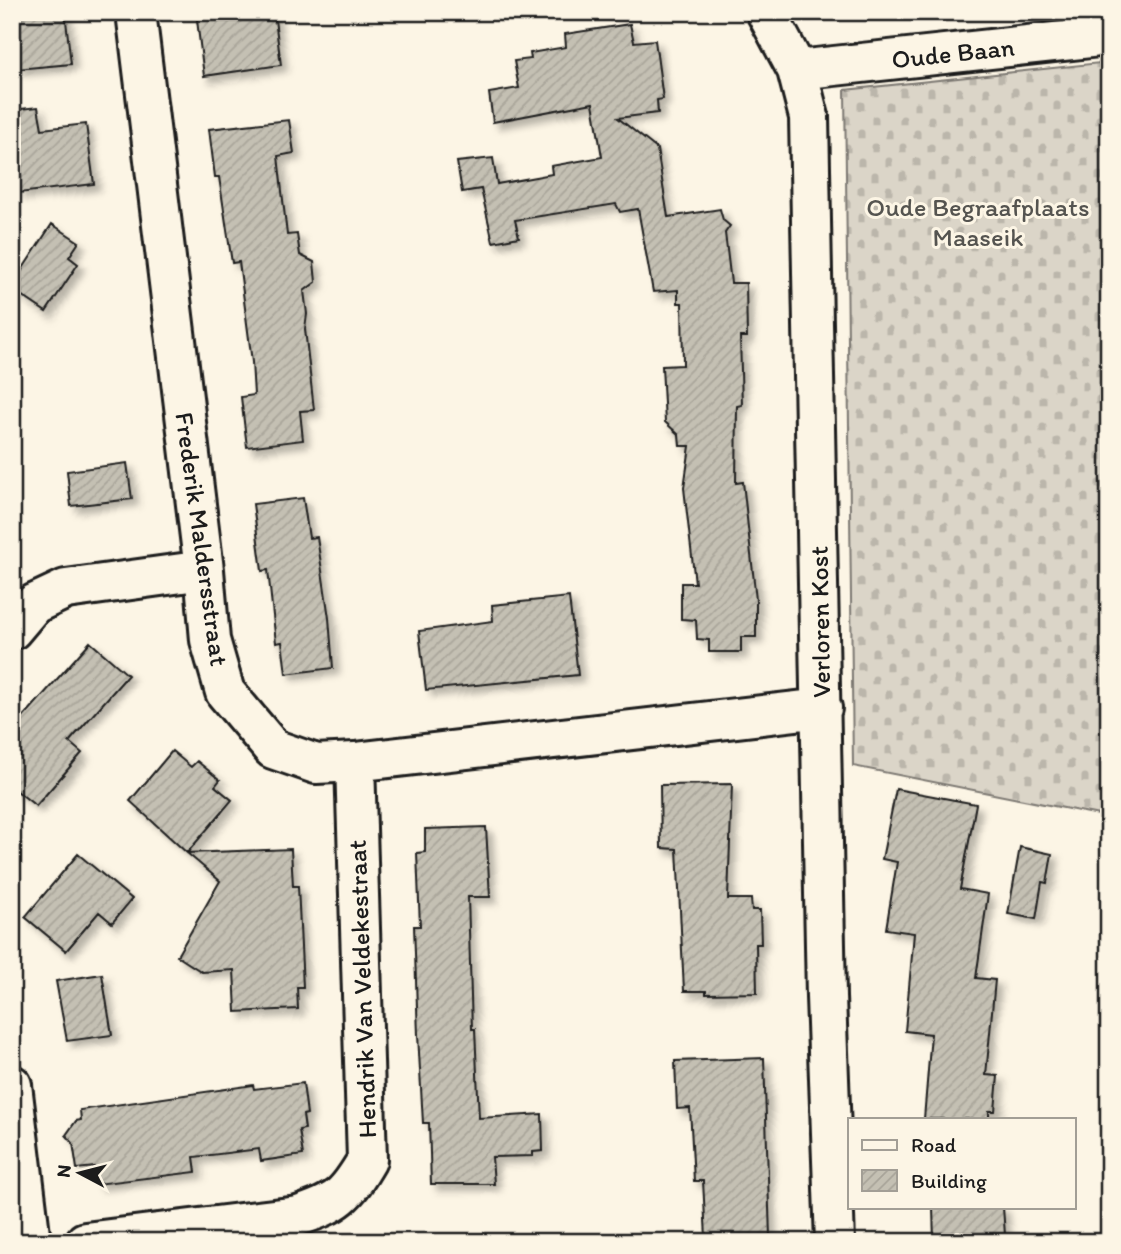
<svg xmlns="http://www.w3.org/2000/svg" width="1121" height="1254" viewBox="0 0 1121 1254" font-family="Itim,sans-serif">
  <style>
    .cemetery { fill: url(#cemetery-stones); stroke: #7c7872; stroke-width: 2 }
    .building { fill: url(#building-hatch); stroke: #1c1c1c; stroke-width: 2; filter: url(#shadow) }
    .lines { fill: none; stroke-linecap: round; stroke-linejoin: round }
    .minor-casing { stroke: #1c1c1c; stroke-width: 44 }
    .minor { stroke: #fcf5e5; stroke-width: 38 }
    .labels { text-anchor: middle; stroke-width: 6; stroke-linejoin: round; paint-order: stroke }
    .street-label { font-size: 26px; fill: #1c1c1c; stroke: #fcf5e5 }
    .park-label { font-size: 26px; fill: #555450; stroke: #fcf5e5 }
  </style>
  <defs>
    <pattern id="cemetery-stones" width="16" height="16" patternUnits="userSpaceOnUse" patternTransform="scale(1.75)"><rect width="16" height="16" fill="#dbd5c8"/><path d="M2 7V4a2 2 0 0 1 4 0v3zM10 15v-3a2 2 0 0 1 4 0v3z" fill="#bbb6ab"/></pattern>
    <pattern id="building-hatch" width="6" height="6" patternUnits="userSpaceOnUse" patternTransform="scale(1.75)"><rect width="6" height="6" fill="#c4c0b3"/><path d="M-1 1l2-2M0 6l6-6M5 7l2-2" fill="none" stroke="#a8a499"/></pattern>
    <filter id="shadow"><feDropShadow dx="6" dy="6" stdDeviation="3.5" flood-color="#0004"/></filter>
  </defs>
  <rect width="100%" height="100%" fill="#fcf5e5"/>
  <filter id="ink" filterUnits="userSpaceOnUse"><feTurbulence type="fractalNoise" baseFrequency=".0143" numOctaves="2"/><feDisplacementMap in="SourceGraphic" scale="14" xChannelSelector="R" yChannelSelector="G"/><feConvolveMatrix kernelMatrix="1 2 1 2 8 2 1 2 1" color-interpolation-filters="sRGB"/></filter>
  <g filter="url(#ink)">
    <!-- cemetery -->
    <path class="cemetery" d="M 1109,62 L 1109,817 L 853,766 L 845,90 Z"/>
    <!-- building -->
    <path class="building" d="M 18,12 L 65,12 L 71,64 L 17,69 L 13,28 L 19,27 Z
      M 196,12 L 274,12 L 281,65 L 204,76 Z
      M 630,24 L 634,42 L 655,40 L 663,99 L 657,100 L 658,113 L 618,118 L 657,149 L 668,217 L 720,209 L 723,220 L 730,226 L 725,233 L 731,283 L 746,283 L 747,337 L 740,337 L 742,405 L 737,406 L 736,483 L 743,482 L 756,600 L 756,637 L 741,637 L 741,652 L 709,652 L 709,640 L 697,639 L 696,620 L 681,619 L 681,583 L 695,583 L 684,488 L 690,446 L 680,446 L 679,435 L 665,422 L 662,366 L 683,365 L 682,303 L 678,303 L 678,290 L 653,292 L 638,209 L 620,212 L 616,204 L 515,220 L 519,237 L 493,242 L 481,189 L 462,192 L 457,162 L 493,158 L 497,184 L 552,174 L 551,166 L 602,157 L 593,103 L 493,122 L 489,93 L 519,88 L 514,61 L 531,59 L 530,53 L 566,47 L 565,34 Z
      M 38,107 L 42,129 L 86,124 L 94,184 L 19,193 L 12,146 L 12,110 Z
      M 289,120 L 294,153 L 278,156 L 287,235 L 297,234 L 300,255 L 314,262 L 316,282 L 304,291 L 307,314 L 305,329 L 314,410 L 300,411 L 303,440 L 247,447 L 241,397 L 254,395 L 252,362 L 239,262 L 232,263 L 219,177 L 215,177 L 209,129 Z
      M 52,224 L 79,242 L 69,257 L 78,264 L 46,312 L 12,289 L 12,285 Z
      M 127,463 L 132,499 L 71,506 L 67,471 Z
      M 303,498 L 309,538 L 317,537 L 329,618 L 333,668 L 286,674 L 282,642 L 276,643 L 268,570 L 262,571 L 253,504 Z
      M 569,597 L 578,675 L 426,690 L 419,631 L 493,621 L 492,605 Z
      M 90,642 L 128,675 L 69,742 L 82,753 L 36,806 L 12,787 L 12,730 Z
      M 172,751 L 191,767 L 197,761 L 220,780 L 215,786 L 232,800 L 187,853 L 130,801 Z
      M 732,784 L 728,899 L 751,899 L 752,910 L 760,910 L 761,944 L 756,944 L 757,993 L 706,994 L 706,991 L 684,991 L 677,849 L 661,848 L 660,785 Z
      M 896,789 L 976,804 L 960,889 L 988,894 L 976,978 L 995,980 L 986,1075 L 998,1076 L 995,1111 L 989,1111 L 989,1119 L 924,1119 L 931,1034 L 905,1031 L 914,933 L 886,929 L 897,862 L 882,859 Z
      M 486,827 L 490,897 L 468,897 L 472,1029 L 475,1029 L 479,1118 L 542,1114 L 543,1151 L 533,1152 L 533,1156 L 492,1157 L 494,1184 L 431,1184 L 429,1123 L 423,1123 L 418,1035 L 414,926 L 420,926 L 417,853 L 425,852 L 425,829 Z
      M 1020,847 L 1052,854 L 1047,883 L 1042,882 L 1036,919 L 1008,914 Z
      M 291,849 L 293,886 L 298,886 L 303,987 L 297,987 L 298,1009 L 236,1012 L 234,970 L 202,972 L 177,956 L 220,881 L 187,853 Z
      M 78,854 L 132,899 L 112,923 L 99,912 L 66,951 L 25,917 Z
      M 102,974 L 112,1035 L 67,1041 L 56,981 Z
      M 764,1058 L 770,1237 L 706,1238 L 703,1181 L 694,1181 L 690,1108 L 677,1109 L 675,1061 Z
      M 303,1083 L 307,1114 L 303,1115 L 305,1129 L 299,1130 L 303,1155 L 261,1161 L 259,1149 L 194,1157 L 196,1172 L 97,1184 L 94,1167 L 77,1169 L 73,1143 L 66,1135 L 76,1121 L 81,1120 L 80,1110 L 253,1085 L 254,1089 Z
      M 933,1207 L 1003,1207 L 1005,1235 L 990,1235 L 990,1242 L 934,1242 Z"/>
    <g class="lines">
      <!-- minor casing -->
      <g class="minor-casing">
        <path id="minor" d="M 136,12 L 204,570 L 210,640 L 225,692 L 273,749 L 316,764 L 355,762 L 822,708
          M 766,12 L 797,70 L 809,117 L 826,997 L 835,1242
          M 797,70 L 1109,36
          M 12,630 L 34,604 L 66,589 L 204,570
          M 12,1085 L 31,1242
          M 85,1242 L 298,1216 C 338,1203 346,1196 367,1160 L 355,762"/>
      </g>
      <!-- minor -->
      <use href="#minor" class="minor"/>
    </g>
  </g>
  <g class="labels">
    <!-- street labels -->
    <g class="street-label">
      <text transform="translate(953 53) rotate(-6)" y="9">Oude Baan</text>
      <text transform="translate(202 539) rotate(82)" y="9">Frederik Maldersstraat</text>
      <text transform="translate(820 622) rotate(-91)" y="9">Verloren Kost</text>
      <text transform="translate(362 989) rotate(-92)" y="9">Hendrik Van Veldekestraat</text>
    </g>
    <!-- park labels -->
    <g class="park-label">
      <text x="978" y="216">Oude Begraafplaats<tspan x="978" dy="30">Maaseik</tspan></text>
    </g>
  </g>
  <!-- margin -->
  <rect width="1121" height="1254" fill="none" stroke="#fcf5e5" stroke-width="42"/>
  <rect x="21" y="21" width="1079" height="1212" fill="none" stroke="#1c1c1c" stroke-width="2.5" filter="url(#ink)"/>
  <!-- legend -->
  <rect x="848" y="1118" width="228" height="91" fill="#fcf5e5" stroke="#a29e95" stroke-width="2"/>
  <rect x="862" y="1140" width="35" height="10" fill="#fcf5e5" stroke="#a29e95" stroke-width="2"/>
  <text x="911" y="1152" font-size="21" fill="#1c1c1c">Road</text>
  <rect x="862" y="1170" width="35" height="21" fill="url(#building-hatch)" stroke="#a29e95" stroke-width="2"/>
  <text x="911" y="1188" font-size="21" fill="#1c1c1c">Building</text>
  <!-- north arrow -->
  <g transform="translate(80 1173) rotate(277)" stroke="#fcf5e5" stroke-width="5" paint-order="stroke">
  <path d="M0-5L12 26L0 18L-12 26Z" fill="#1c1c1c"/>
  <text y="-10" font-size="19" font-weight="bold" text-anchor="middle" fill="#1c1c1c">N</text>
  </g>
</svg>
